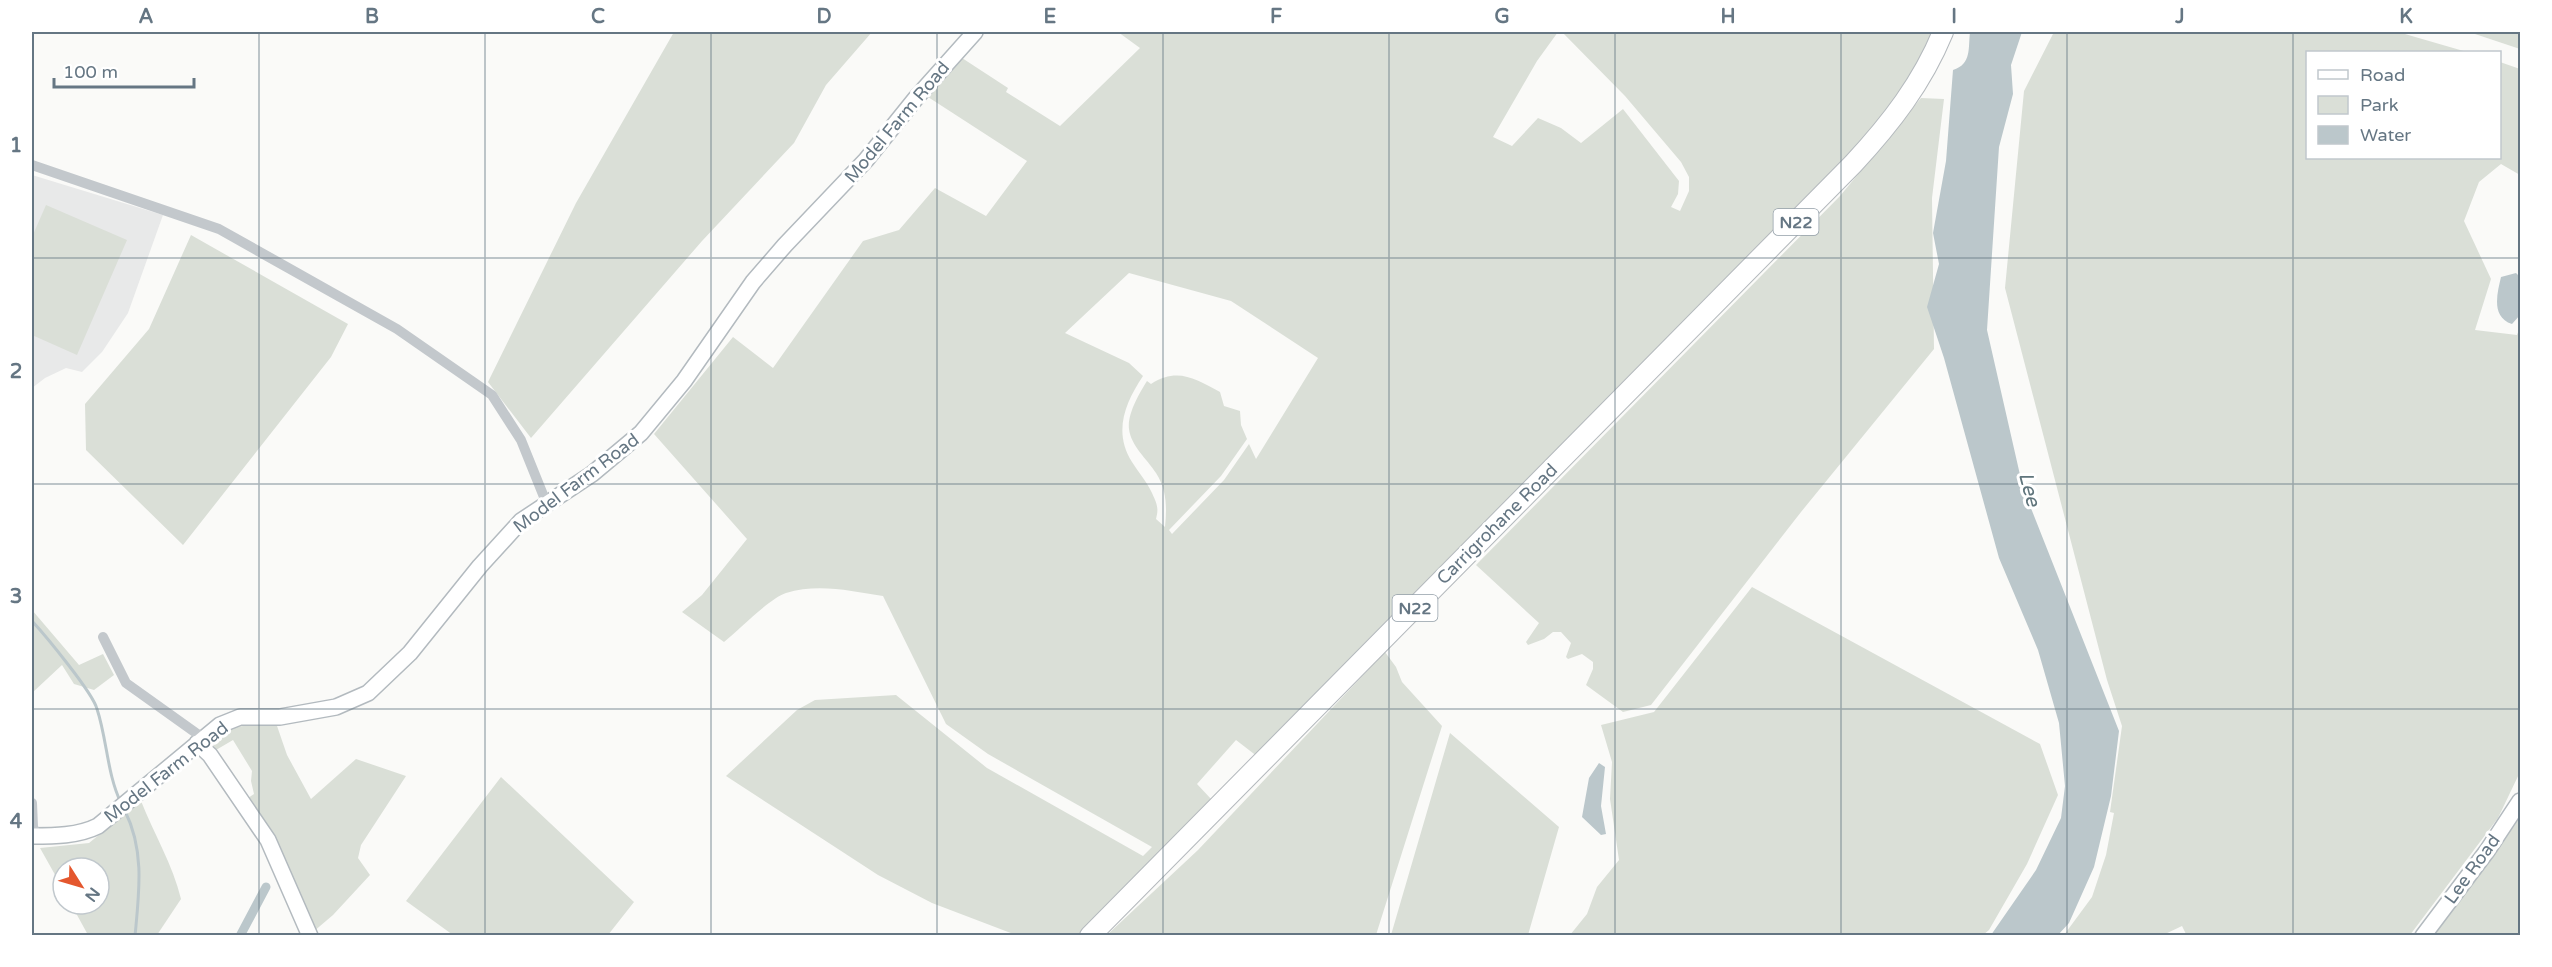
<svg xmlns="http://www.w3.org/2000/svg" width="2552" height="967" viewBox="0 0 2552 967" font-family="'Varela Round',sans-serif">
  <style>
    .built { fill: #e8e9e9 }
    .green { fill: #dadfd7; fill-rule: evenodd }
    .water { fill: #bbc7cb }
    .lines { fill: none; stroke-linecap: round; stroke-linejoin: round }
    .stream { stroke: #bbc7cb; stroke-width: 3 }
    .canal { stroke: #bbc7cb; stroke-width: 9 }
    .secondary-casing { stroke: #b3babf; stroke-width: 18 }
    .highway-casing { stroke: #b4b9bd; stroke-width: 22 }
    .street { stroke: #c3c8cc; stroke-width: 10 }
    .secondary { stroke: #fff; stroke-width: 15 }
    .highway { stroke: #fff; stroke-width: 20 }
    .grid { fill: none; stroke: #657683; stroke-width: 1.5; stroke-opacity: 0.55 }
    .labels { text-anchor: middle; stroke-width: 6; stroke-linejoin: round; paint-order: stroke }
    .shield { fill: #fff; stroke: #939fa8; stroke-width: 1.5 }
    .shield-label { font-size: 16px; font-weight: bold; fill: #657683 }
    .street-label { font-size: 18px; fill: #657683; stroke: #fff }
    .water-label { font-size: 20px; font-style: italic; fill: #60757c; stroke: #fff }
    .neatline { fill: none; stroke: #657683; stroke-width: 2 }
    .grid-label { font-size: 20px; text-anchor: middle; font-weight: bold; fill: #657683 }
  </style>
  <rect width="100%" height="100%" fill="#fafaf8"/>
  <!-- built -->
  <path class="built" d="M 32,175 L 163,215 L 128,313 L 102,352 L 82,372 L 66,368 L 45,378 L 32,388 Z"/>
  <!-- green -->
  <path class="green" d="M 674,32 L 872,32 L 826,85 L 794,143 L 702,241 L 531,438 L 488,382 L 576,203 Z
    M 1118,32 L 1558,32 L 1537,61 L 1493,137 L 1512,146 L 1538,118 L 1561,128 L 1581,143 L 1623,109 L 1679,181 L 1678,194 L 1671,207 L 1680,211 L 1689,191 L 1689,177 L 1681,162 L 1625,96 L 1562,32 L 1933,32 L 1906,88 L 1857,152 L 1258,757 L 1236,740 L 1197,784 L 1212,800 L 1083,935 L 1016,935 L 932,903 L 878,875 L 726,776 L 797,710 L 815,700 L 896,695 L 987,768 L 1143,856 L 1152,847 L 988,754 L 946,724 L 883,596 C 851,591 818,583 786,593 C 770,598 739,630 724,642 L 682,612 L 702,595 L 747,539 L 654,434 L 733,337 L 773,368 L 863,241 L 899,230 L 935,188 L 986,216 L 1027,161 L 928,97 L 962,58 L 1008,88 L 1006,92 L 1060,126 L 1140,48 ZM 1129,273 L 1231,301 L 1318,358 L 1256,459 L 1249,444 L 1224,480 L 1172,534 L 1169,530 L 1221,476 L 1247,439 L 1241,425 L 1240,411 L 1224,406 L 1220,392 C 1195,379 1178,367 1151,384 L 1147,381 C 1140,392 1127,414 1129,429 C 1131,446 1147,459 1156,473 C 1167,490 1167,508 1165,527 L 1156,519 C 1159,508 1157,504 1152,493 C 1147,482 1139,473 1132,462 C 1113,432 1125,403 1143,376 L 1129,363 L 1065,333 Z
    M 2054,32 L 2398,32 L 2467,52 L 2308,52 L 2308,158 L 2500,158 L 2500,62 L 2520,69 L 2520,175 L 2501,164 L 2479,182 L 2464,221 L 2491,279 L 2475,330 L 2517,335 L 2520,327 L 2520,772 L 2498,818 L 2410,935 L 2187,936 L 2182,926 L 2163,935 L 2064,935 L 2092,897 L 2106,855 L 2114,813 L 2110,812 L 2122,726 L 2107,680 L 2005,288 L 2024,91 Z
    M 2469,32 L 2520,32 L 2520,49 Z
    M 1921,98 L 1944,99 L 1932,198 L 1934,349 L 1801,512 L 1651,705 L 1623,712 L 1586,685 L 1593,669 L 1593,662 L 1582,654 L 1568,659 L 1566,657 L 1571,643 L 1561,632 L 1553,632 L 1544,639 L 1528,645 L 1526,642 L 1539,623 L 1476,565 L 1840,196 Z
    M 46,205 L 127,240 L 77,355 L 32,335 L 32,237 Z
    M 191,235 L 348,324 L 331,357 L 183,545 L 86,450 L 85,404 L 149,329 Z
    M 1752,587 L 2040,744 L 2058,795 L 2027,864 L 1989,930 L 1983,935 L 1570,935 L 1587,914 L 1597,887 L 1619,860 L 1610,799 L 1612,762 L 1601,725 L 1654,712 Z
    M 32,610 L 79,665 L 103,654 L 114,675 L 94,690 L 74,684 L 62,665 L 32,693 Z
    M 1385,652 L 1396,667 L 1402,682 L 1442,726 L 1376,935 L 1107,935 L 1198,850 Z
    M 276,723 L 287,755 L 311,799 L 356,759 L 406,776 L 361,845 L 358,858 L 370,875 L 333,915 L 313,932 L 248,798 L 254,794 L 251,781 L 252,771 L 233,740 L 216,750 L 211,741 L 233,727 Z
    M 1450,733 L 1559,827 L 1528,935 L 1391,935 Z
    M 501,777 L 634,902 L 608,935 L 453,935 L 406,901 Z
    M 141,801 C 154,834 173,865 181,899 L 157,935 L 88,935 L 71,904 L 99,904 L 99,868 L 63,868 L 63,889 L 40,848 L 89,843 Z
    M 2520,811 L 2520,935 L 2427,936 Z"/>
  <!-- water -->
  <path class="water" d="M 1970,32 L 2022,32 L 2011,65 L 2013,94 L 1999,147 L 1987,330 L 2023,488 L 2119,731 L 2111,796 L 2094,867 L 2069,923 L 2058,935 L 1991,935 L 2036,870 L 2061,818 L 2065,786 L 2059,723 L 2038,650 L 1999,558 L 1944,358 L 1927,307 L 1939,264 L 1933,233 L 1946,161 L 1953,70 C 1972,64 1968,48 1970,32 Z
    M 2516,273 L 2520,277 L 2520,315 L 2512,324 C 2491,317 2497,294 2501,277 Z
    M 1599,763 L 1605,767 L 1601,806 L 1606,834 L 1601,835 L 1582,817 L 1589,778 Z"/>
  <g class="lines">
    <!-- stream -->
    <path class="stream" d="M 32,621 C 45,635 93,693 97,709 C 107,739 107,774 121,803
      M 125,811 C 145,851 139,893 135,936"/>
    <!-- canal -->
    <path class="canal" d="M 240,936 L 266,887"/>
    <!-- secondary casing -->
    <g class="secondary-casing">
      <path id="secondary" d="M 197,743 L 210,755 L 268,840 L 310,936
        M 32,836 C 54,836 78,836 98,826 L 220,725 L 240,717 L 280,717 L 336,707 L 368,693 L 410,653 L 480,566 L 521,521 L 592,474 L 641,433 L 684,381 L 753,282 L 785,245 L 866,160 L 916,98 L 975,32
        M 2423,936 L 2487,851 L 2520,801"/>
    </g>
    <!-- highway casing -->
    <g class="highway-casing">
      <path id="highway" d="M 1090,936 L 1853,164 C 1891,123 1922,83 1943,32"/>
    </g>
    <!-- street -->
    <path class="street" d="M 32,165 L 219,229 L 397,329 L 492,395 L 521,440 L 546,502
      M 103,637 L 126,683 L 203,738
      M 32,803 L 33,827 L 37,836"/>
    <!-- secondary -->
    <use href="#secondary" class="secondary"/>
    <!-- highway -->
    <use href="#highway" class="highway"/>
  </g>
  <!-- grid -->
  <path class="grid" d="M 259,32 L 259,936M 485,32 L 485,936M 711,32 L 711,936M 937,32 L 937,936M 1163,32 L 1163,936M 1389,32 L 1389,936M 1615,32 L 1615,936M 1841,32 L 1841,936M 2067,32 L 2067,936M 2293,32 L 2293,936M 32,258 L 2520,258M 32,484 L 2520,484M 32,709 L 2520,709"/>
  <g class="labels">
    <!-- shield labels -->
    <g class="shield">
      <rect x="1773.5" y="209" width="45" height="26" rx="4.5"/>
      <rect x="1392.5" y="595" width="45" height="26" rx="4.5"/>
    </g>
    <g class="shield-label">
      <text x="1796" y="228">N22</text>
      <text x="1415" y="614">N22</text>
    </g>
    <!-- street labels -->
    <g class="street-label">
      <text transform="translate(897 122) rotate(-50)" y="6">Model Farm Road</text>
      <text transform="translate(576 483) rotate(-37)" y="6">Model Farm Road</text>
      <text transform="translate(1497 524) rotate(-45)" y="6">Carrigrohane Road</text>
      <text transform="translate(166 772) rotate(-38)" y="6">Model Farm Road</text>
      <text transform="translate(2472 869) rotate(-54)" y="6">Lee Road</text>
    </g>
    <!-- water labels -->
    <g class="water-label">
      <text transform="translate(2030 489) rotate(75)" y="7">Lee</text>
    </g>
  </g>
  <!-- border -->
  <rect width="2552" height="967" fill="none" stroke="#ffffff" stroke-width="66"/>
  <!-- legend -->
  <rect x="2306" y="51" width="195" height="108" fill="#ffffff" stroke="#c1c8cd" stroke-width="1.5"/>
  <rect x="2318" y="70" width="30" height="9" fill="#ffffff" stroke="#c1c8cd" stroke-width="1.5"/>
  <text x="2360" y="81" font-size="18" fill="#657683">Road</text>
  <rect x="2318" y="96" width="30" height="18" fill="#dadfd7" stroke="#c1c8cd" stroke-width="1.5"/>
  <text x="2360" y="111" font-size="18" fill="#657683">Park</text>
  <rect x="2318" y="126" width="30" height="18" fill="#bbc7cb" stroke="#c1c8cd" stroke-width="1.5"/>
  <text x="2360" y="141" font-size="18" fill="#657683">Water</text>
  <!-- north arrow -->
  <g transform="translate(81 886) rotate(127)"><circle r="28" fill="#ffffff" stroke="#c1c8cd" stroke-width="1.5"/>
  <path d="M0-4.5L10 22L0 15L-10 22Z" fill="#e4572e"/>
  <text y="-9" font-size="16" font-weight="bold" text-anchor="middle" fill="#657683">N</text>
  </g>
  <!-- scale -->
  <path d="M54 78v9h140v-9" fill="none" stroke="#657683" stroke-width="3"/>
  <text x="63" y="78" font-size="18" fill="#657683" stroke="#ffffff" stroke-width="4.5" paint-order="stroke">100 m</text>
  <rect x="33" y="33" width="2486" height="901" class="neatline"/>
  <g class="grid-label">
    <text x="146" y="23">A</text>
    <text x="372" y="23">B</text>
    <text x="598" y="23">C</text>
    <text x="824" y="23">D</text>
    <text x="1050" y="23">E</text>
    <text x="1276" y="23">F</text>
    <text x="1502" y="23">G</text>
    <text x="1728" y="23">H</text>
    <text x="1954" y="23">I</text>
    <text x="2180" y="23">J</text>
    <text x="2406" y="23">K</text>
    <text x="16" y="152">1</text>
    <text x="16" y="378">2</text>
    <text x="16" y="603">3</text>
    <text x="16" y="828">4</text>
  </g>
</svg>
